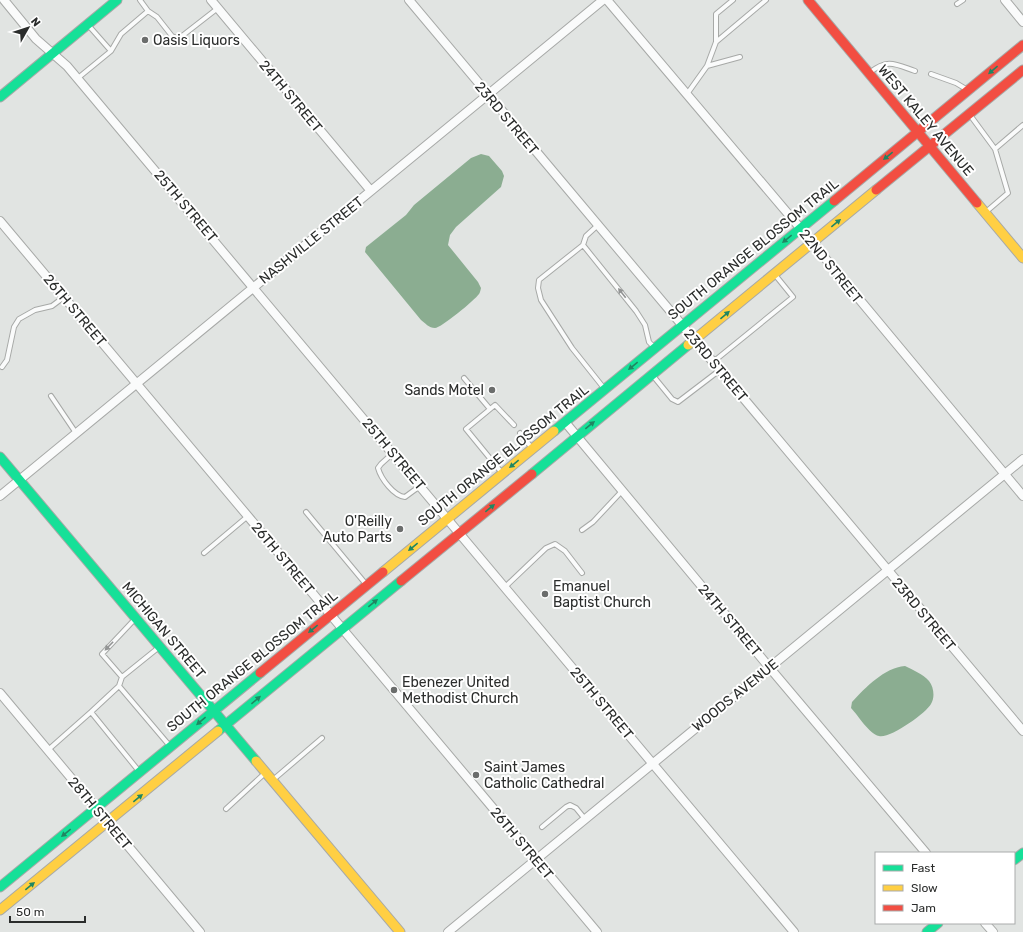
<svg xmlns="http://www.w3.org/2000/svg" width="1023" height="932" viewBox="0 0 1023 932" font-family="Rubik,sans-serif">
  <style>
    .water { fill: #8bad91 }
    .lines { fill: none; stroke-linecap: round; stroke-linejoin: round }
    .lane-casing { stroke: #a7a9a7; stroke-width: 6 }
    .street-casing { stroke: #a7a9a7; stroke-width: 10 }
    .fast-casing { stroke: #a7a9a7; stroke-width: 11 }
    .slow-casing { stroke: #a7a9a7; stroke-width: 11 }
    .jam-casing { stroke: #a7a9a7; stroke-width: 11 }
    .lane { stroke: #fafbfb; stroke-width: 4 }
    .street { stroke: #fafbfb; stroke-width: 8 }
    .fast { stroke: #16e098; stroke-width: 9 }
    .slow { stroke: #ffcf43; stroke-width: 9 }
    .jam { stroke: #f24e42; stroke-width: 9 }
    .oneway { fill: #208662 }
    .oneway2 { fill: #929494 }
    .poi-dot { fill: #6b6d6c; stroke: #fff; stroke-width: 1.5 }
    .labels { text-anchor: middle; stroke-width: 4; stroke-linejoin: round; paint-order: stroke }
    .poi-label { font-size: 14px; fill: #2b2d2c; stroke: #fff; text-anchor: start }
    .street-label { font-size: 14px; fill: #2b2d2c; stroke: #fff }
  </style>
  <rect width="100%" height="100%" fill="#e1e4e2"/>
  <!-- water -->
  <path class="water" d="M 481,154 L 489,156 L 502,171 L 504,176 L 501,187 L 456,227 L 450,235 L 448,245 L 478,282 L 481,288 C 481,288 480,293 479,294 C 475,300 441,328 435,328 C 429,328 425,323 421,320 L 365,252 L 366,247 L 406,215 L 414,205 L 471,158 Z
    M 905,666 C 913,670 923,674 929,681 C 934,687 935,698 931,704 C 926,713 890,739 879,736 C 869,734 858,715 851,708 L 852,702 C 866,687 884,668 905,666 Z"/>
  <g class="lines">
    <!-- lane casing -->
    <g class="lane-casing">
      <path id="lane" d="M 957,4 L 963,0
        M 148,11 L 157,17 L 172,36 L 177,38 L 182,36 L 218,8
        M 716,42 L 766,0
        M 111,51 L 121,34 L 148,11 L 140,0
        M 707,66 L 740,57
        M 869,73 C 888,58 895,64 915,71
        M 931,74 L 956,83 L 966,89
        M 78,78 L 111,51 L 89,26
        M 687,94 L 707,66 L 716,42 L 716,14 L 733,0
        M 970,115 L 995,149
        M 987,211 L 1008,193 L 995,149 L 1023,125
        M 598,225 L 586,236 L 583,245 L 539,280 L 538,288 L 541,300 L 572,348 L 603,387
        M 583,245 L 636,311 L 645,325 L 649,342 L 654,347
        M 713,362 L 793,297 L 776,276
        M 2,367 L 7,360 L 14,327 L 19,319 L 35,310 L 52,306 L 64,297
        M 654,377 L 672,399 L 678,402 L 720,370
        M 464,378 L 490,409
        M 51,396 L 76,433
        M 520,433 L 531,447
        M 392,454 L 381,464 L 378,468 C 381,479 394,496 405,497 L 420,486
        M 502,473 L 466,429 L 495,405 L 514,425
        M 306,512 L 365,583
        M 582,530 L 593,522 L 622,491
        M 204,553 L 248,516
        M 505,587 L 546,548 L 555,544 L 565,551 L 582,573
        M 134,620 L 102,654 L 122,677 L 158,648
        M 119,686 L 169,745
        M 91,712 L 138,770
        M 48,750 L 91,712 L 119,686 L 122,677
        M 274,779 L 322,738
        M 226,809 L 264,774
        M 542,827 L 566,807 L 570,805 L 576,808 L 585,819"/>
    </g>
    <!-- street casing -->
    <g class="street-casing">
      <path id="street" d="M 4,0 L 36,39 L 67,66 L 794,932
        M 211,0 L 371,191
        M 409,0 L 1023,731
        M 607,0 L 795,222 L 1023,496
        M 1005,0 L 1023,22
        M 0,221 L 597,932
        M 565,422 L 769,667 L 926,853
        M 0,496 L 603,0
        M 0,693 L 200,932
        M 985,923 L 993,932
        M 448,932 L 1023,459"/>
    </g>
    <!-- fast casing -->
    <g class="fast-casing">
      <path id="fast" d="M 0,97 L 117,0
        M 554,431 L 834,201
        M 0,457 L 256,761
        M 532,474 L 688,345
        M 218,731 L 401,581
        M 1014,860 L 1023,853
        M 0,887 L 260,673
        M 927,932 L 938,923"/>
    </g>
    <!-- slow casing -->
    <g class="slow-casing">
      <path id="slow" d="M 977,203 L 1023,258
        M 688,345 L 876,190
        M 383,572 L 554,431
        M 256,761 L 400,932
        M 0,910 L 218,731"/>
    </g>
    <!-- jam casing -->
    <g class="jam-casing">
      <path id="jam" d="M 808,0 L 977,203
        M 876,190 L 1023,70
        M 834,201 L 1023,45
        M 401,581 L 532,474
        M 260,673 L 383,572"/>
    </g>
    <!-- lane -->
    <use href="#lane" class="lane"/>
    <!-- street -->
    <use href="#street" class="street"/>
    <!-- fast -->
    <use href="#fast" class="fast"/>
    <!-- slow -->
    <use href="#slow" class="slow"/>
    <!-- jam -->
    <use href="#jam" class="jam"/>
  </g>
  <!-- one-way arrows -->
  <defs><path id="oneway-solid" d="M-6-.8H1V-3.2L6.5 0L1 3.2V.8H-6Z"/></defs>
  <g class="oneway">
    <use href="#oneway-solid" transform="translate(993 70) rotate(140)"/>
    <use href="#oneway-solid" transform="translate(888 156) rotate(141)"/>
    <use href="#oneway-solid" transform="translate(836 223) rotate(-39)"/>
    <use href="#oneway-solid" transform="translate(787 239) rotate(141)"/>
    <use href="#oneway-solid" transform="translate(725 315) rotate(-40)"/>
    <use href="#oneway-solid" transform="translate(633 366) rotate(141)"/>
    <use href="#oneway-solid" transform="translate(590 425) rotate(-39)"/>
    <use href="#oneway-solid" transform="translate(514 464) rotate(141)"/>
    <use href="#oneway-solid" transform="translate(490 508) rotate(-39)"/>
    <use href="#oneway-solid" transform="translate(413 547) rotate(141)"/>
    <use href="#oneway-solid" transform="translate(373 603) rotate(-39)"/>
    <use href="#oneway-solid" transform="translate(313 629) rotate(141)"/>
    <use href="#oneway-solid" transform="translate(256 700) rotate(-40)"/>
    <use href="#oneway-solid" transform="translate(201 721) rotate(140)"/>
    <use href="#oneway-solid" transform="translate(138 798) rotate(-39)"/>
    <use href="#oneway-solid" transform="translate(66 833) rotate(141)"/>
    <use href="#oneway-solid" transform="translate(30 886) rotate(-39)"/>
  </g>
  <g class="oneway2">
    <use href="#oneway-solid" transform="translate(622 293) rotate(-128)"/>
    <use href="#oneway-solid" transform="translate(109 646) rotate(134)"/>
  </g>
  <!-- markers -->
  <g class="poi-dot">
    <circle cx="145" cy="40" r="4"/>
    <circle cx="492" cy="390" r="4"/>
    <circle cx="400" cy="529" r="4"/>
    <circle cx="545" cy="594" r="4"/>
    <circle cx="394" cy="690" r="4"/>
    <circle cx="476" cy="775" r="4"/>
  </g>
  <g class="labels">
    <!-- poi labels -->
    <g class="poi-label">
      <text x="153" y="45">Oasis Liquors</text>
      <text x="484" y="395" text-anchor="end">Sands Motel</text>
      <text x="392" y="526" text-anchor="end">O'Reilly<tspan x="392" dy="16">Auto Parts</tspan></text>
      <text x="553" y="591">Emanuel<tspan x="553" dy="16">Baptist Church</tspan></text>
      <text x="402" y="687">Ebenezer United<tspan x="402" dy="16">Methodist Church</tspan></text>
      <text x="484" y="772">Saint James<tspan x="484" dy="16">Catholic Cathedral</tspan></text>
    </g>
    <!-- street labels -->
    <g class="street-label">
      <text transform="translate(291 96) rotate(50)" y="5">24TH STREET</text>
      <text transform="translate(507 118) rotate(50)" y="5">23RD STREET</text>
      <text transform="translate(926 120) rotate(50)" y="5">WEST KALEY AVENUE</text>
      <text transform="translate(186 206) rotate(50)" y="5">25TH STREET</text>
      <text transform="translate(311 240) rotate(-39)" y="5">NASHVILLE STREET</text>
      <text transform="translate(753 249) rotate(-39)" y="5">SOUTH ORANGE BLOSSOM TRAIL</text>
      <text transform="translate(831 266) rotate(51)" y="5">22ND STREET</text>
      <text transform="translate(75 310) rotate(50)" y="5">26TH STREET</text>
      <text transform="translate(716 365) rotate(50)" y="5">23RD STREET</text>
      <text transform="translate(394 454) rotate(50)" y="5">25TH STREET</text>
      <text transform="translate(503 455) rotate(-39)" y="5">SOUTH ORANGE BLOSSOM TRAIL</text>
      <text transform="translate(283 558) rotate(50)" y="5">26TH STREET</text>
      <text transform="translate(924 614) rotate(50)" y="5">23RD STREET</text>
      <text transform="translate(730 620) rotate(50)" y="5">24TH STREET</text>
      <text transform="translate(164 630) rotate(50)" y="5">MICHIGAN STREET</text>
      <text transform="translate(252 661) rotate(-39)" y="5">SOUTH ORANGE BLOSSOM TRAIL</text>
      <text transform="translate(735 695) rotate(-39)" y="5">WOODS AVENUE</text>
      <text transform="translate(602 703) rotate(50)" y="5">25TH STREET</text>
      <text transform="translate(100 813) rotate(50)" y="5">28TH STREET</text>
      <text transform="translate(522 843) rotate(50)" y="5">26TH STREET</text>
    </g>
  </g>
  <!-- legend -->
  <rect x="875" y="852" width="140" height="72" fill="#ffffff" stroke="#aaabab"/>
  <rect x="883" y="865" width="20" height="6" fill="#16e098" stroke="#aaabab"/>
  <text x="911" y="872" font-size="12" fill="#2b2d2c">Fast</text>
  <rect x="883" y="885" width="20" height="6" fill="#ffcf43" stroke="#aaabab"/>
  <text x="911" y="892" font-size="12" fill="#2b2d2c">Slow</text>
  <rect x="883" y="905" width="20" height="6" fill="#f24e42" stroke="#aaabab"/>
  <text x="911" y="912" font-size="12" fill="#2b2d2c">Jam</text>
  <!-- north arrow -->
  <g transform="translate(28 28) rotate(51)" stroke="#ffffff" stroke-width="3" paint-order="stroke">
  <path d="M0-3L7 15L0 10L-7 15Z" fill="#2b2d2c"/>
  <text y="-6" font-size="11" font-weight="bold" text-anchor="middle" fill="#2b2d2c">N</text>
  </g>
  <!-- scale -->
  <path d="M10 916v6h75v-6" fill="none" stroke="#2b2d2c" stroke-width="2"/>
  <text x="16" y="916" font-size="12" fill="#2b2d2c" stroke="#ffffff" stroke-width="3" paint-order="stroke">50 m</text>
</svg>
